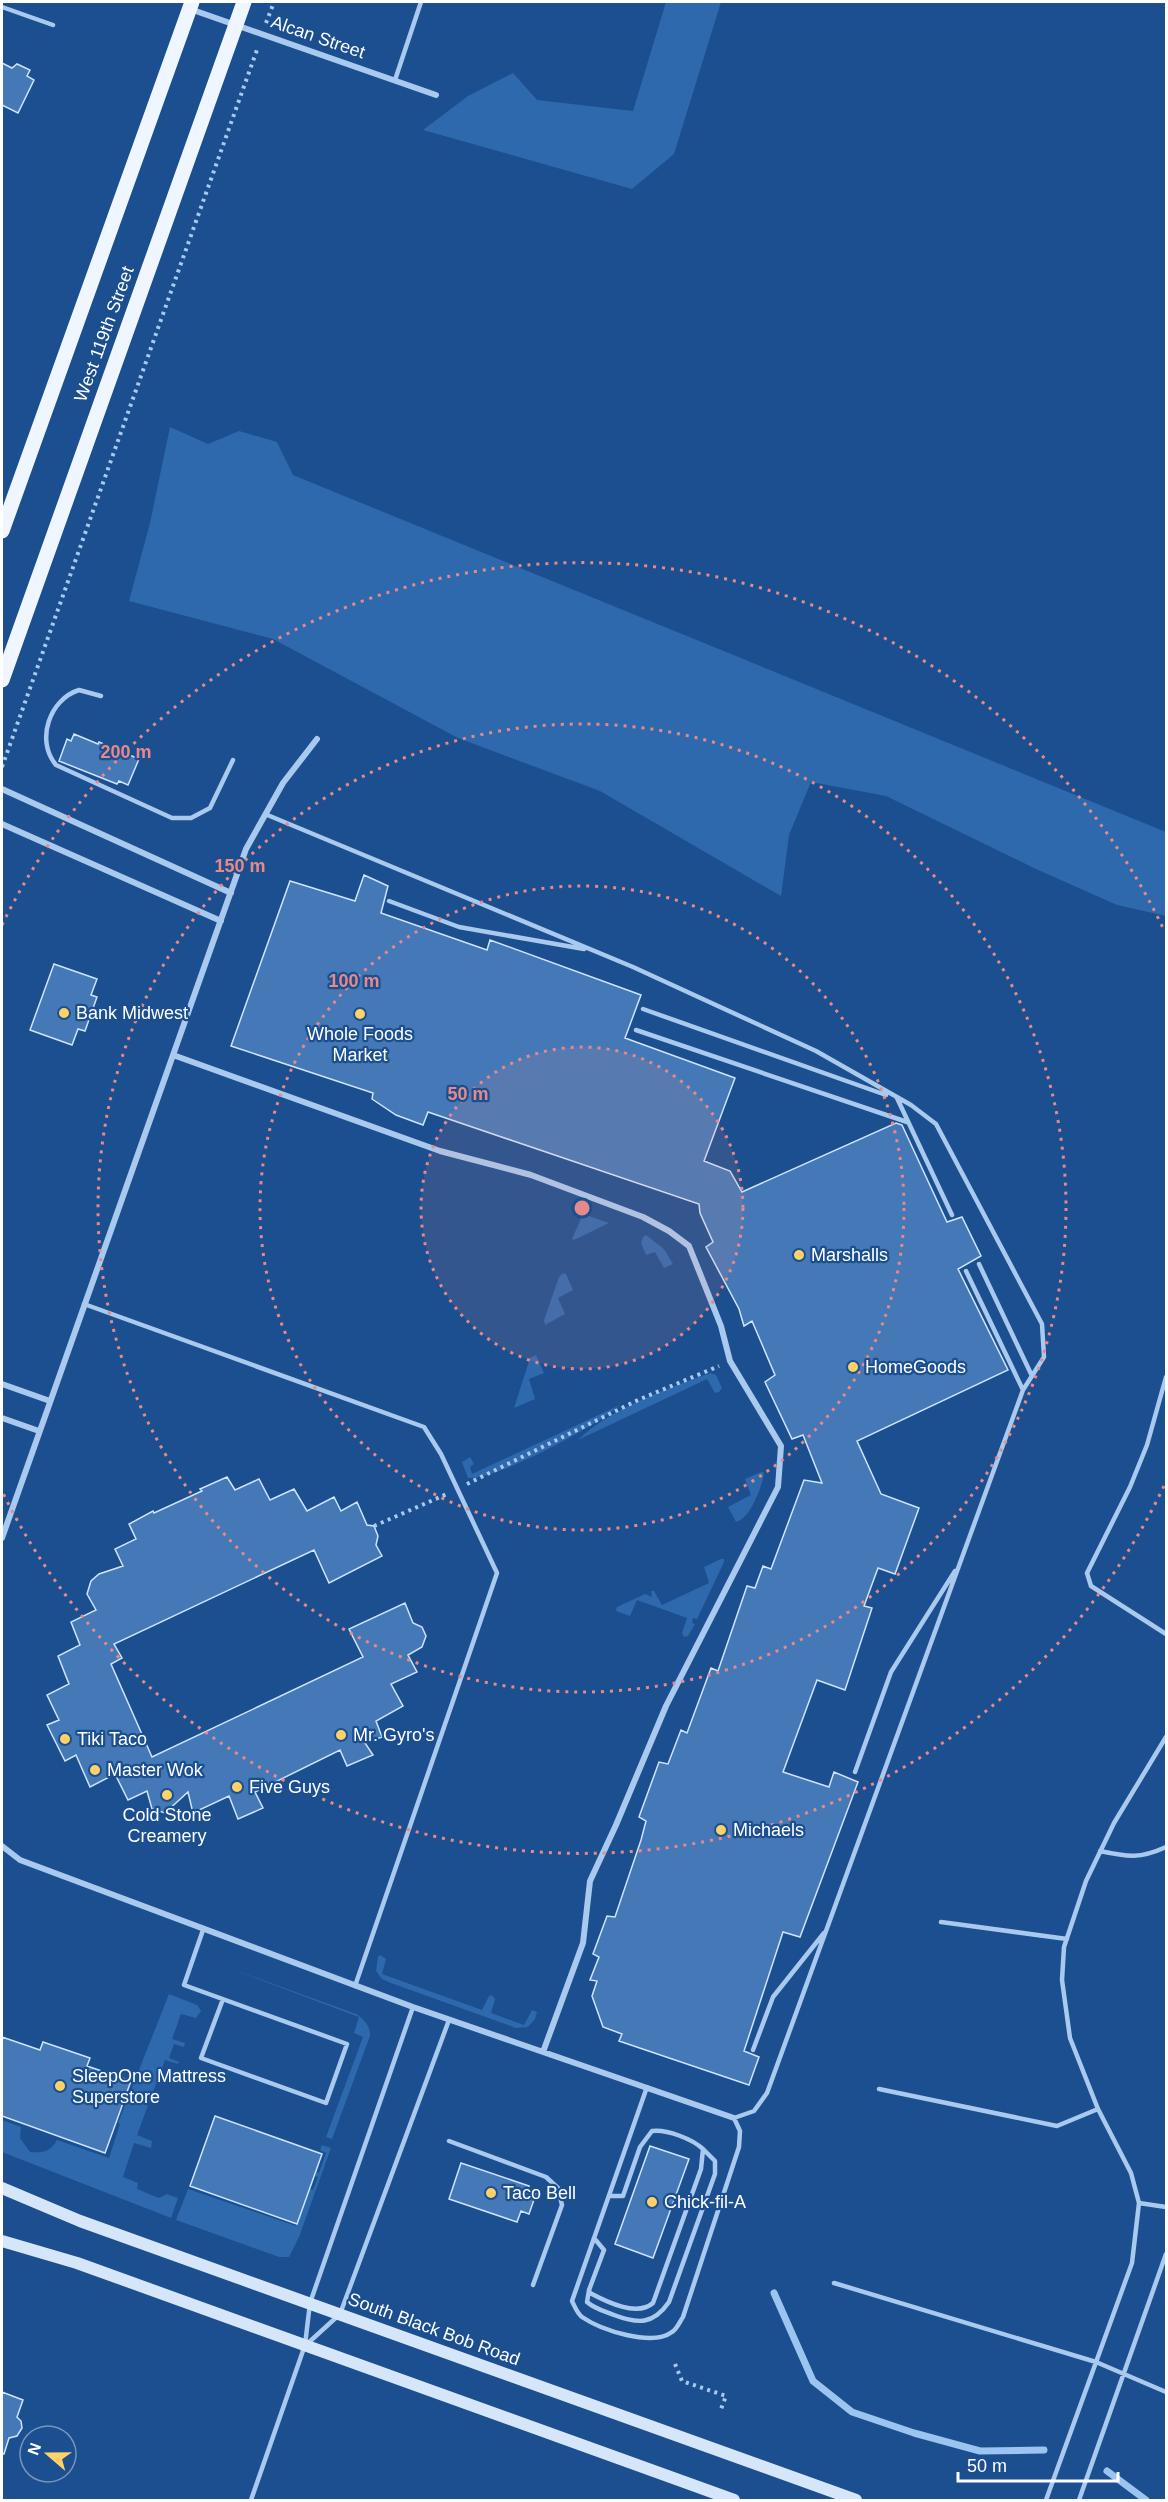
<svg xmlns="http://www.w3.org/2000/svg" width="1168" height="2502" viewBox="0 0 1168 2502" font-family="Helvetica,sans-serif">
  <style>
    .green { fill: #2e69ad }
    .lines { fill: none; stroke-linecap: round; stroke-linejoin: round }
    .stream { stroke: #9cc4f0; stroke-width: 7 }
    .building { fill: #4478b7; stroke: #cfe3fa; stroke-width: 1.5 }
    .path { stroke: #a9c9ee; stroke-width: 4; stroke-dasharray: 3 4.5; stroke-linecap: butt }
    .service { stroke: #a9c9ee; stroke-width: 4.5 }
    .minor { stroke: #a9c9ee; stroke-width: 6 }
    .secondary { stroke: #d6e6fa; stroke-width: 12 }
    .primary { stroke: #f0f6ff; stroke-width: 15 }
    .ring { fill: none; stroke: #e88989; stroke-width: 3; stroke-dasharray: 3 6 }
    .poi-dot { fill: #ffd166; stroke: #1b4f8f; stroke-width: 2 }
    .labels { text-anchor: middle; stroke-width: 4.5; stroke-linejoin: round; paint-order: stroke }
    .street-label { font-size: 18px; fill: #fff; stroke: #1b4f8f }
    .poi-label { font-size: 18px; fill: #fff; stroke: #1b4f8f; text-anchor: start }
    .centre { fill: #e88989; stroke: #1b4f8f; stroke-width: 3 }
    .ring-label { font-size: 18px; text-anchor: middle; font-weight: bold; fill: #e88989; stroke: #1b4f8f; stroke-width: 4.5; stroke-linejoin: round; paint-order: stroke }
  </style>
  <rect width="100%" height="100%" fill="#1b4f8f"/>
  <!-- green -->
  <path class="green" d="M 666,2 L 721,2 L 674,154 L 632,189 L 423,130 L 468,96 L 513,73 L 537,100 L 633,111 Z
    M 170,427 L 208,444 L 239,431 L 277,442 L 293,475 L 1166,832 L 1166,916 L 1117,905 L 1036,869 L 886,796 L 811,782 L 789,835 L 781,896 L 600,791 L 458,738 L 273,639 L 129,601 L 150,523 Z
    M 583,1214 L 609,1223 L 574,1240 L 572,1239 Z
    M 646,1235 L 664,1249 L 673,1264 L 664,1268 L 655,1252 L 646,1255 L 641,1243 L 643,1237 Z
    M 563,1273 L 566,1274 L 573,1290 L 558,1298 L 565,1314 L 545,1325 L 544,1320 L 559,1277 Z
    M 536,1355 L 544,1373 L 529,1379 L 535,1399 L 514,1408 L 530,1358 Z
    M 710,1373 L 716,1375 L 722,1388 L 719,1392 L 715,1393 L 707,1379 L 578,1440 C 610,1409 668,1388 710,1373 Z
    M 620,1405 C 598,1425 497,1480 468,1478 L 462,1462 L 470,1457 L 474,1464 L 470,1467 L 472,1474 Z
    M 761,1472 L 764,1473 C 762,1487 750,1519 736,1522 L 728,1507 L 751,1495 L 745,1479 Z
    M 721,1559 L 724,1559 L 724,1562 L 697,1619 L 693,1618 L 692,1623 L 695,1624 L 688,1636 L 684,1637 L 682,1633 L 687,1618 L 637,1600 L 630,1616 L 616,1611 L 617,1607 L 645,1594 L 652,1597 L 651,1591 L 654,1591 L 662,1605 L 709,1583 L 704,1567 Z
    M 380,1955 L 386,1959 L 382,1974 L 482,2010 L 489,1996 L 492,1995 L 495,1999 L 491,2013 L 524,2025 L 532,2010 L 537,2012 L 535,2019 L 528,2027 L 516,2028 L 391,1983 L 382,1979 L 376,1971 L 378,1957 Z
    M 218,1964 L 356,2014 C 364,2019 371,2027 370,2036 L 332,2139 L 326,2137 L 363,2037 L 354,2033 L 359,2017 Z
    M 169,1994 L 197,2005 L 201,2011 L 196,2018 L 181,2014 L 172,2039 L 185,2043 L 184,2047 L 174,2044 L 169,2058 L 179,2062 L 178,2064 L 165,2060 L 137,2135 L 152,2141 L 151,2148 L 134,2143 L 123,2177 L 138,2183 L 137,2189 L 159,2198 L 167,2194 L 178,2198 L 171,2218 L 2,2152 L 2,2120 L 21,2127 L 20,2138 L 30,2152 C 42,2153 51,2152 57,2140 L 109,2158 L 120,2124 L 118,2123 Z
    M 322,2145 L 331,2148 L 299,2237 L 289,2257 L 279,2257 L 176,2220 L 188,2189 L 296,2226 L 310,2189 L 313,2190 L 318,2177 L 315,2176 L 316,2172 L 319,2173 L 326,2153 L 320,2150 Z"/>
  <g class="lines">
    <!-- stream -->
    <path class="stream" d="M 774,2293 L 813,2381 L 852,2412 L 914,2433 L 980,2451 L 1044,2450
      M 1107,2471 L 1146,2500"/>
  </g>
  <!-- building -->
  <path class="building" d="M 2,63 L 12,68 L 17,64 L 30,70 L 27,76 L 34,80 L 18,113 L 2,105 Z
    M 74,734 L 98,744 L 99,742 L 139,759 L 128,785 L 119,781 L 117,784 L 59,761 L 67,739 L 71,741 Z
    M 364,875 L 388,886 L 381,913 L 487,950 L 490,940 L 641,995 L 625,1038 L 735,1078 L 704,1161 L 730,1171 L 742,1192 L 896,1123 L 902,1125 L 947,1222 L 962,1217 L 981,1256 L 958,1269 L 1008,1370 L 857,1441 L 881,1494 L 919,1508 L 895,1574 L 878,1568 L 864,1606 L 872,1608 L 845,1690 L 817,1680 L 783,1772 L 829,1787 L 834,1772 L 858,1782 L 800,1937 L 783,1932 L 744,2051 L 759,2057 L 749,2085 L 619,2041 L 622,2034 L 603,2027 L 592,1996 L 597,1981 L 590,1980 L 599,1957 L 593,1954 L 607,1916 L 615,1917 L 641,1840 L 646,1821 L 639,1817 L 659,1762 L 668,1764 L 681,1730 L 687,1733 L 711,1668 L 718,1671 L 747,1586 L 755,1588 L 763,1566 L 771,1569 L 804,1480 L 822,1483 L 803,1435 L 792,1439 L 765,1382 L 775,1375 L 752,1321 L 744,1326 L 739,1309 L 706,1247 L 713,1242 L 700,1213 L 699,1204 L 428,1112 L 423,1125 L 396,1115 L 372,1099 L 373,1093 L 231,1046 L 290,881 L 355,901 Z
    M 54,964 L 97,979 L 91,995 L 97,997 L 85,1031 L 78,1029 L 72,1045 L 30,1030 Z
    M 227,1477 L 235,1490 L 259,1479 L 270,1500 L 294,1489 L 307,1511 L 334,1497 L 341,1511 L 357,1502 L 367,1525 L 374,1526 L 378,1536 L 376,1545 L 382,1556 L 329,1583 L 314,1550 L 114,1644 L 122,1658 L 111,1664 L 152,1757 L 363,1657 L 349,1629 L 405,1603 L 413,1623 L 422,1627 L 426,1636 L 422,1647 L 408,1655 L 417,1672 L 391,1684 L 403,1706 L 376,1721 L 382,1737 L 365,1743 L 373,1755 L 347,1766 L 340,1750 L 255,1792 L 263,1808 L 238,1819 L 229,1796 L 193,1813 L 188,1792 L 165,1813 L 152,1809 L 147,1791 L 128,1800 L 115,1774 L 90,1787 L 76,1755 L 65,1761 L 47,1725 L 59,1720 L 47,1695 L 69,1684 L 58,1656 L 80,1645 L 71,1622 L 96,1610 L 87,1594 L 91,1581 L 99,1574 L 123,1566 L 115,1549 L 136,1539 L 129,1524 L 153,1511 L 154,1513 L 202,1491 L 200,1489 Z
    M 2,2037 L 40,2050 L 43,2042 L 90,2058 L 87,2066 L 131,2081 L 105,2153 L 2,2116 Z
    M 215,2116 L 322,2154 L 297,2224 L 190,2186 Z
    M 650,2146 L 689,2159 L 653,2258 L 615,2244 Z
    M 461,2163 L 529,2186 L 527,2191 L 536,2194 L 529,2214 L 521,2211 L 517,2222 L 449,2199 Z
    M 2,2392 L 23,2400 L 17,2417 L 21,2421 L 22,2428 L 17,2436 L 9,2438 L 4,2454 L 2,2454 Z"/>
  <g class="lines">
    <!-- path -->
    <path class="path" d="M 266,23 L 274,2
      M 2,767 L 258,47
      M 467,1484 L 638,1400 L 719,1366
      M 374,1526 L 447,1494
      M 675,2364 L 682,2381 L 726,2396 L 721,2409"/>
    <!-- service -->
    <path class="service" d="M 2,7 L 53,25
      M 395,80 L 421,2
      M 101,696 L 79,690 C 50,699 35,740 56,765 L 172,818 L 191,818 L 210,808 L 233,760
      M 265,814 L 633,967 L 816,1051 L 911,1105 L 936,1124 L 1042,1324 L 1044,1357 L 1023,1390 L 767,2093 L 754,2111 L 734,2118 L 740,2131 L 739,2147 L 683,2317 C 680,2321 677,2329 672,2332 C 652,2347 601,2330 582,2317 C 577,2313 575,2307 572,2301 L 647,2087
      M 389,901 L 459,927 L 584,949
      M 643,1009 L 886,1095
      M 636,1030 L 907,1122
      M 897,1098 L 952,1215
      M 979,1264 L 1032,1376
      M 966,1271 L 1023,1390
      M 84,1304 L 424,1427 L 441,1454 L 497,1573 L 355,1986
      M 1166,1377 L 1147,1445 L 1130,1487 L 1087,1573 L 1091,1586 L 1166,1634
      M 855,1772 L 891,1672 L 955,1571
      M 1100,1851 C 1128,1857 1140,1859 1166,1847
      M 941,1922 L 1067,1939
      M 203,1930 L 184,1985 L 347,2044 L 326,2103 L 201,2058 L 223,1999
      M 753,2050 L 773,1997 L 824,1933
      M 879,2089 L 1057,2126 L 1098,2109
      M 449,2141 L 546,2177 L 558,2188 L 562,2205 L 533,2285
      M 1139,2203 L 1166,2207
      M 594,2238 L 604,2250 L 589,2290 L 590,2293 C 607,2302 637,2317 653,2303 L 701,2169 L 703,2149 C 692,2139 667,2129 652,2131 L 640,2147 L 623,2196 L 609,2196
      M 834,2283 L 1096,2362 L 1166,2392
      M 589,2290 L 587,2302 C 595,2309 604,2311 614,2315 C 638,2324 653,2325 669,2302 L 715,2174 L 715,2161 L 703,2149
      M 307,2344 L 340,2314 L 449,2020
      M 251,2500 L 305,2345 L 310,2303 L 413,2007
      M 1046,2500 L 1132,2263 L 1139,2203 L 1131,2173 L 1098,2109 L 1070,2038 L 1062,1980 L 1064,1947 L 1086,1881 L 1114,1823 L 1166,1737
      M 1079,2500 L 1166,2254"/>
    <!-- minor -->
    <path class="minor" d="M 190,9 L 436,95
      M 2,789 L 231,893
      M 2,824 L 221,921
      M 173,1055 L 440,1151 L 531,1175 L 643,1217 L 669,1231 L 689,1246 L 721,1326 L 730,1361 L 781,1446 L 778,1487 L 666,1706 L 616,1825 L 590,1881 L 583,1943 L 543,2052
      M 2,1384 L 50,1401
      M 2,1418 L 39,1431
      M 2,1538 L 246,849 L 283,783 L 317,739
      M 2,1846 L 20,1860 L 413,2007 L 734,2118"/>
    <!-- secondary -->
    <path class="secondary" d="M 2,2188 L 80,2221 L 856,2500
      M 2,2241 L 77,2263 L 734,2500"/>
    <!-- primary -->
    <path class="primary" d="M 2,531 L 192,2
      M 2,680 L 244,2"/>
  </g>
  <!-- distance rings -->
  <circle cx="582" cy="1208" r="161" fill="#e88989" fill-opacity=".12"/>
  <g class="ring">
    <circle cx="582" cy="1208" r="161"/>
    <circle cx="582" cy="1208" r="322"/>
    <circle cx="582" cy="1208" r="484"/>
    <path d="M1164 1486A645 645 0 0 1 2 1491M2 925A645 645 0 0 1 1164 930"/>
  </g>
  <!-- markers -->
  <g class="poi-dot">
    <circle cx="64" cy="1013" r="6"/>
    <circle cx="360" cy="1014" r="6"/>
    <circle cx="799" cy="1255" r="6"/>
    <circle cx="853" cy="1367" r="6"/>
    <circle cx="341" cy="1735" r="6"/>
    <circle cx="65" cy="1739" r="6"/>
    <circle cx="95" cy="1770" r="6"/>
    <circle cx="237" cy="1787" r="6"/>
    <circle cx="167" cy="1795" r="6"/>
    <circle cx="721" cy="1830" r="6"/>
    <circle cx="60" cy="2086" r="6"/>
    <circle cx="491" cy="2193" r="6"/>
    <circle cx="652" cy="2202" r="6"/>
  </g>
  <g class="labels">
    <!-- street labels -->
    <g class="street-label">
      <text transform="translate(318 37) rotate(19)" y="6">Alcan Street</text>
      <text transform="translate(104 334) rotate(-70)" y="6">West 119th Street</text>
      <text transform="translate(434 2329) rotate(20)" y="6">South Black Bob Road</text>
    </g>
    <!-- poi labels -->
    <g class="poi-label">
      <text x="76" y="1019">Bank Midwest</text>
      <text x="360" y="1040" text-anchor="middle">Whole Foods<tspan x="360" dy="21">Market</tspan></text>
      <text x="811" y="1261">Marshalls</text>
      <text x="865" y="1373">HomeGoods</text>
      <text x="353" y="1741">Mr. Gyro's</text>
      <text x="77" y="1745">Tiki Taco</text>
      <text x="107" y="1776">Master Wok</text>
      <text x="249" y="1793">Five Guys</text>
      <text x="167" y="1821" text-anchor="middle">Cold Stone<tspan x="167" dy="21">Creamery</tspan></text>
      <text x="733" y="1836">Michaels</text>
      <text x="72" y="2082">SleepOne Mattress<tspan x="72" dy="21">Superstore</tspan></text>
      <text x="503" y="2199">Taco Bell</text>
      <text x="664" y="2208">Chick-fil-A</text>
    </g>
  </g>
  <circle cx="582" cy="1208" r="9" class="centre"/>
  <g class="ring-label">
    <text x="126" y="758">200 m</text>
    <text x="240" y="872">150 m</text>
    <text x="354" y="987">100 m</text>
    <text x="468" y="1100">50 m</text>
  </g>
  <!-- border -->
  <rect width="1168" height="2502" fill="none" stroke="#ffffff" stroke-width="6"/>
  <!-- north arrow -->
  <g transform="translate(48 2454) rotate(290)"><circle r="28" fill="#1b4f8f" stroke="#7695bc" stroke-width="1.5"/>
  <path d="M0-4.5L10 22L0 15L-10 22Z" fill="#ffd166"/>
  <text y="-9" font-size="16" font-weight="bold" text-anchor="middle" fill="#ffffff">N</text>
  </g>
  <!-- scale -->
  <path d="M958 2472v9h160v-9" fill="none" stroke="#ffffff" stroke-width="3"/>
  <text x="967" y="2472" font-size="18" fill="#ffffff" stroke="#1b4f8f" stroke-width="4.5" paint-order="stroke">50 m</text>
</svg>
